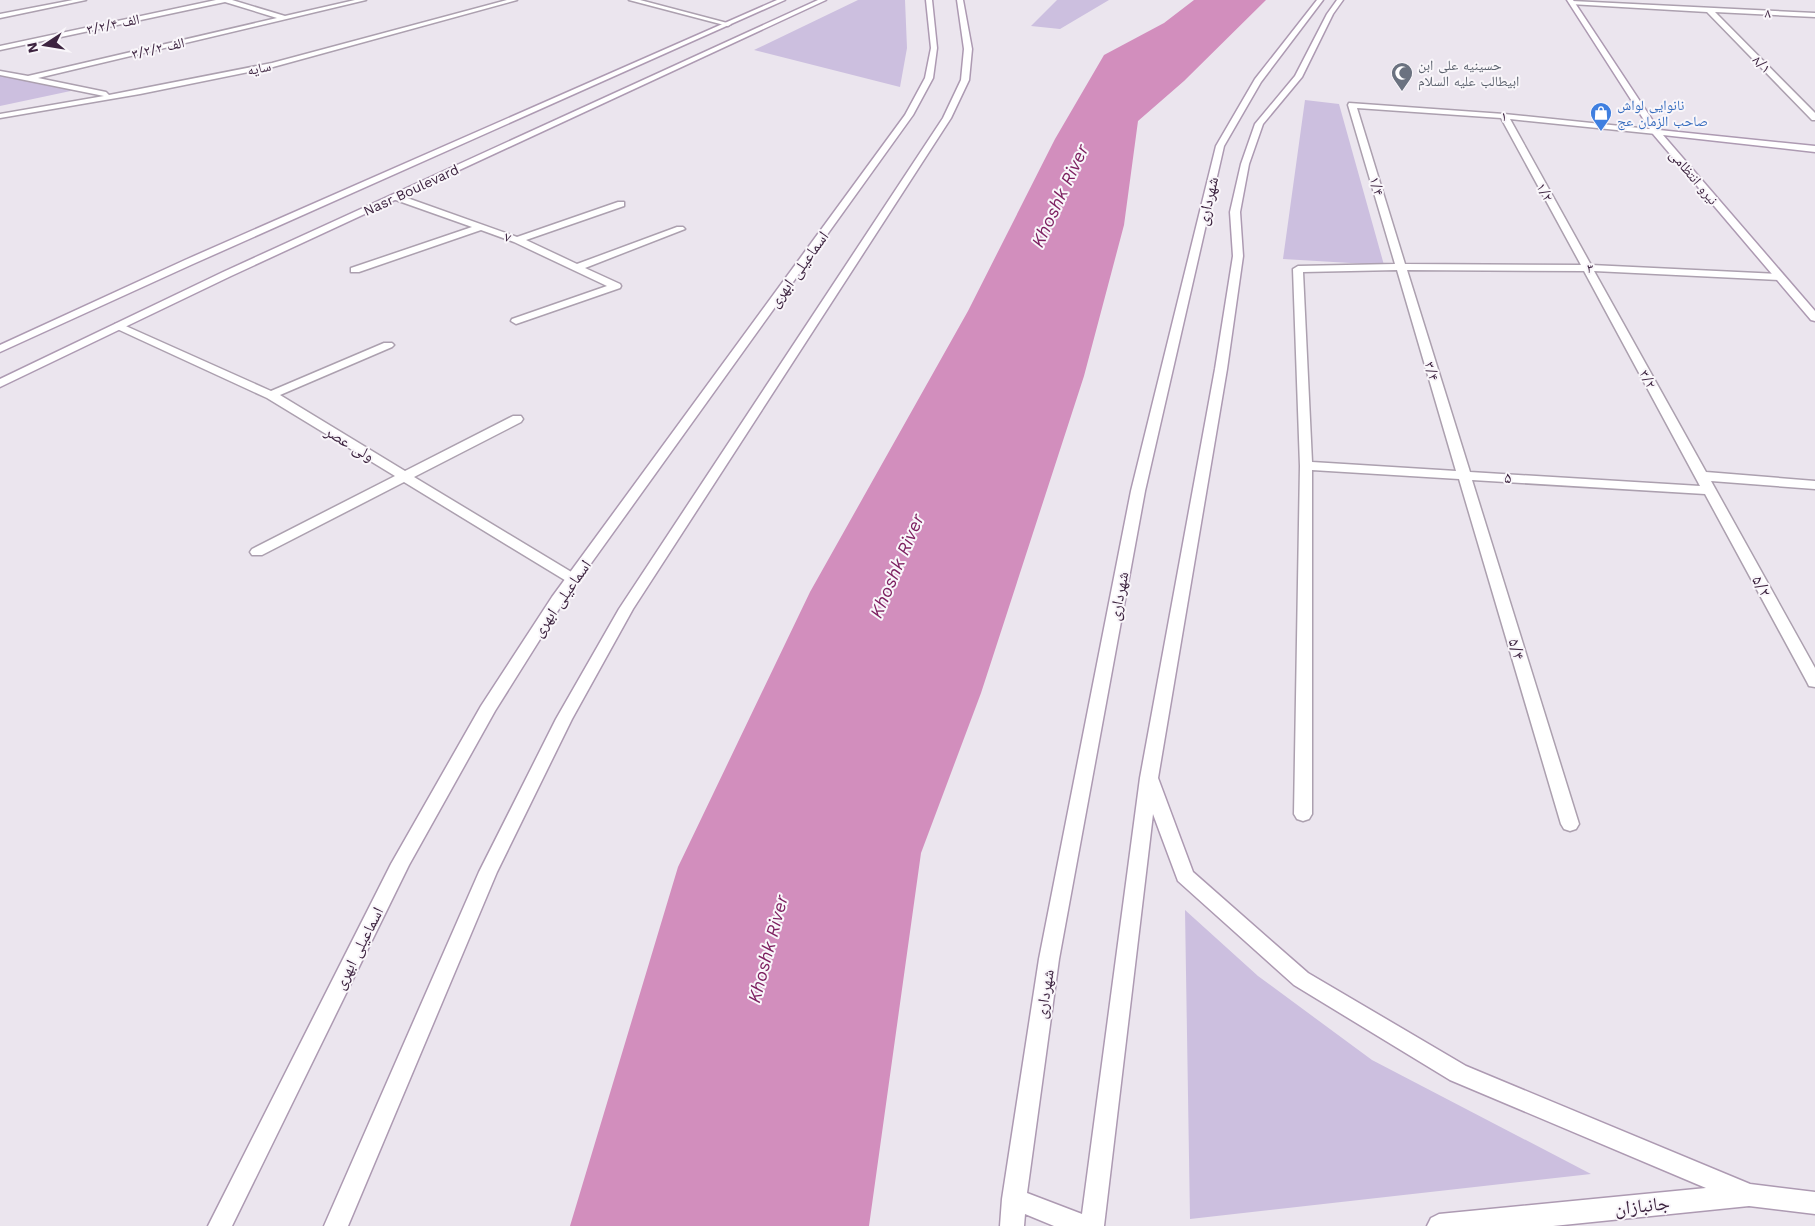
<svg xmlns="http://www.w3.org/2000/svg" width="1815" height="1226" viewBox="0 0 1815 1226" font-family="'Work Sans','Noto Naskh Arabic',sans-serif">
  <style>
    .green { fill: #ccbfdf }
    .water { fill: #d28ebd }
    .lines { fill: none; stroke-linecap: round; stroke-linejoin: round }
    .street-casing { stroke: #aca0af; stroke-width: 3 }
    .secondary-casing { stroke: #ad9ab2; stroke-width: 3 }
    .street { fill: #fff; fill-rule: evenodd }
    .secondary { fill: #fff; fill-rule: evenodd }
    .labels { text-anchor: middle; stroke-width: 4; stroke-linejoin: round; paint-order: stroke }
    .far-street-label { font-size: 14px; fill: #3d2440; stroke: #f9f6fa }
    .far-worship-label { font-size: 14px; fill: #5b616d; stroke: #f9f6fa; text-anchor: start }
    .far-shop-label { font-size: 14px; fill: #366cbe; stroke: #f9f6fa; text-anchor: start }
    .street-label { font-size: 16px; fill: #3d2440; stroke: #f9f6fa }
    .water-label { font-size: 18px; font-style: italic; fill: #7c1e5f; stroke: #f9f6fa }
    .near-street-label { font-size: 19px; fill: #3d2440; stroke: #f9f6fa }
  </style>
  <rect width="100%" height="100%" fill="#ebe5ee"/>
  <!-- green -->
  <path class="green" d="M 858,0 L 905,0 L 907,48 L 900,87 L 754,50 Z
    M 1057,0 L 1109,0 L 1060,29 L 1031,26 Z
    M 0,74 L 80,89 L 0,106 Z
    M 1305,100 L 1339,104 L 1384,265 L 1283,259 Z
    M 1185,910 L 1258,976 L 1372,1060 L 1591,1174 L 1190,1219 Z"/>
  <!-- water -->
  <path class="water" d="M 1194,0 L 1266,0 L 1184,81 L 1138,121 L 1124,225 L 1084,376 L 981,693 L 921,853 L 869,1226 L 570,1226 L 678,867 L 810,592 L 968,311 L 1055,139 L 1104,55 L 1164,23 Z"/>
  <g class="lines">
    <!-- street casing -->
    <g class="street-casing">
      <path id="street" d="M 73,0 L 86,0 L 0,18 L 0,14 Z
        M 216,0 L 232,0 L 285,16 L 355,0 L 366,0 L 38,78 L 106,92 L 109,95 L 272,63 L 507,0 L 517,0 L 273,67 L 140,94 L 0,118 L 0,114 L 104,96 L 0,75 L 0,71 L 28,76 L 277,18 L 225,2 L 0,50 L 0,46 Z
        M 629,0 L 640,0 L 731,24 L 728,26 Z
        M 1572,1 L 1815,13 L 1815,17 L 1715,12 L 1815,113 L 1815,120 L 1812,120 L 1707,12 L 1570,4 L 1570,2 Z
        M 1349,103 L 1504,114 L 1659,130 L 1659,134 L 1656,134 L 1510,119 L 1591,265 L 1779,274 L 1784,277 L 1779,280 L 1594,271 L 1706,472 L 1815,481 L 1815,489 L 1711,481 L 1815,668 L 1815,687 L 1809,686 L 1807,682 L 1705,494 L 1472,480 L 1579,824 L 1576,829 L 1570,831 L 1564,829 L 1561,824 L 1459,479 L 1312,470 L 1312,814 L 1309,819 L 1303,821 L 1297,819 L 1294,814 L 1300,466 L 1293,269 L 1298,266 L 1395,264 L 1348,105 ZM 1357,108 L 1501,118 L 1581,265 L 1405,264 ZM 1397,270 L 1456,471 L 1312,462 L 1303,272 ZM 1407,270 L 1584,271 L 1700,486 L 1470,472 Z
        M 396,194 L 517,237 L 618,202 L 624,202 L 624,206 L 526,240 L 577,264 L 677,227 L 683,227 L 685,229 L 585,268 L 620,284 L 621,286 L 620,288 L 516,324 L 511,321 L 512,319 L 607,286 L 514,242 L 481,230 L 359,272 L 351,272 L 351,268 L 472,227 L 393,199 L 393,195 Z
        M 119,323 L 271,391 L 384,343 L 392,343 L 394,345 L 392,347 L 280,395 L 405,471 L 513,416 L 521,416 L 523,419 L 521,422 L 414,477 L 578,576 L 580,579 L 578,582 L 568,582 L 404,482 L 262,555 L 252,555 L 250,552 L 252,549 L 395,476 L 267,398 L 115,328 L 114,326 L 115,324 Z"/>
    </g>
    <!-- secondary casing -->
    <g class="secondary-casing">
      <path id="secondary" d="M 777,0 L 785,0 L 193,264 L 0,352 L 0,345 L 185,260 Z
        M 818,0 L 826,0 L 231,276 L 0,387 L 0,379 L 223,272 Z
        M 926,0 L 932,0 L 937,48 L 933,78 L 913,115 L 564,601 L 495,711 L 409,865 L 232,1226 L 208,1226 L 391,864 L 481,706 L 552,597 L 905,115 L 925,78 L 931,48 Z
        M 957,0 L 963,0 L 972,49 L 969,80 L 951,118 L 633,609 L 572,719 L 497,872 L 348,1226 L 324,1226 L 479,872 L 556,719 L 619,609 L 943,118 L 961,80 L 964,49 Z
        M 1317,0 L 1323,0 L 1261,82 L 1224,146 L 1145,491 L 1059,959 L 1027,1193 L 1082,1214 L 1140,778 L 1215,369 L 1233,256 L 1230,212 L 1241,164 L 1255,124 L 1295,76 L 1327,14 L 1337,0 L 1343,0 L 1333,14 L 1302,77 L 1263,124 L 1249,164 L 1240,212 L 1243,256 L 1227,369 L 1158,778 L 1193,872 L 1308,973 L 1466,1066 L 1750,1184 L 1815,1192 L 1815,1214 L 1749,1206 L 1553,1226 L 1427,1226 L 1431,1218 L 1439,1214 L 1706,1188 L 1450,1080 L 1294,985 L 1178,881 L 1153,814 L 1104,1226 L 1054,1226 L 1025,1214 L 1024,1226 L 1000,1226 L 1002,1199 L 1039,959 L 1131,491 L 1216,146 L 1255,79 Z
        M 1567,0 L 1573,0 L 1659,130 L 1815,146 L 1815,152 L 1663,135 L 1815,311 L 1815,321 L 1811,320 L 1653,134 Z"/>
    </g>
    <!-- street -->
    <use href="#street" class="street"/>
    <!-- secondary -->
    <use href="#secondary" class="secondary"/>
  </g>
  <!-- icons -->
  <defs>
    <g id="mosque-pin" transform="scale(1.125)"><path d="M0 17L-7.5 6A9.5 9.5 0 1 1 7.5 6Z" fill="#6b7280" stroke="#f9f6fa"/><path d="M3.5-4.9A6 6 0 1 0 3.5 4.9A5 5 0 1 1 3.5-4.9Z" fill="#fff"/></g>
    <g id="shop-pin" transform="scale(1.125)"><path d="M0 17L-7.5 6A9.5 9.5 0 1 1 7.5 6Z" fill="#3f7fe0" stroke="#f9f6fa"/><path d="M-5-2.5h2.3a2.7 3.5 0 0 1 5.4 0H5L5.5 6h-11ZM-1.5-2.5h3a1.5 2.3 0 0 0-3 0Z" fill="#fff"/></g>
  </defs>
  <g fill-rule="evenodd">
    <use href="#mosque-pin" x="1402" y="73"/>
    <use href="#shop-pin" x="1601" y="113"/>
  </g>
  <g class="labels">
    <!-- far-street labels -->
    <g class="far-street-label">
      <text transform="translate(1768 13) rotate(3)" y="5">۸</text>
      <text transform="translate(113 24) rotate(-12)" y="5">۳/۲/۴ الف</text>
      <text transform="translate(158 48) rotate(-13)" y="5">۳/۲/۲ الف</text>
      <text transform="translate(1762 64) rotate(45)" y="5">۸/۱</text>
      <text transform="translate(259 68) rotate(-12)" y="5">سایه</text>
      <text transform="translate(1504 116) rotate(5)" y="5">۱</text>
      <text transform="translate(1694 177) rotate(50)" y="5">نیرو انتظامی</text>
      <text transform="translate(1377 186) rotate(73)" y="5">۱/۴</text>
      <text transform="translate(411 190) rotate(-25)" y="5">Nasr Boulevard</text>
      <text transform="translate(1545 192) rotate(61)" y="5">۱/۲</text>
      <text transform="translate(508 237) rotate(20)" y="5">۷</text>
      <text transform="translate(1590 268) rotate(2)" y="5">۳</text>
      <text transform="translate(1432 371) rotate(73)" y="5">۳/۴</text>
      <text transform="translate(1648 379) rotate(61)" y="5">۳/۲</text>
    </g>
    <!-- far-worship labels -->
    <g class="far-worship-label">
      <text x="1418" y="70">حسینیه علی ابن<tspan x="1418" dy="16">ابیطالب علیه السلام</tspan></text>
    </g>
    <!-- far-shop labels -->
    <g class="far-shop-label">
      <text x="1617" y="110">نانوایی لواش<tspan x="1617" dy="16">صاحب الزمان عج</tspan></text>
    </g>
    <!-- street labels -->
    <g class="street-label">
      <text transform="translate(1207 201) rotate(-77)" y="6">شهرداری</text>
      <text transform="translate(798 269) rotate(-54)" y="6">اسماعیلی ابهری</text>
      <text transform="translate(350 443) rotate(31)" y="6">ولی عصر</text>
      <text transform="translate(1508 477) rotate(4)" y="6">۵</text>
      <text transform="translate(1762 586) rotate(61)" y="6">۵/۲</text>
      <text transform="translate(1118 596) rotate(-79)" y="6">شهرداری</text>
      <text transform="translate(561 598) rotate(-55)" y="6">اسماعیلی ابهری</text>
      <text transform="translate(1517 649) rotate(73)" y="6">۵/۴</text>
      <text transform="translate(358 948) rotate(-63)" y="6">اسماعیلی ابهری</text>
      <text transform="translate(1044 994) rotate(-81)" y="6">شهرداری</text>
    </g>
    <!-- water labels -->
    <g class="water-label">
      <text transform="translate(1060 196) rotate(-65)" y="6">Khoshk River</text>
      <text transform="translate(897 566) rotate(-67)" y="6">Khoshk River</text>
      <text transform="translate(768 949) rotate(-75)" y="6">Khoshk River</text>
    </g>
    <!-- near-street labels -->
    <g class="near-street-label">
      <text transform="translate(1642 1205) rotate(-6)" y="7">جانبازان</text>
    </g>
  </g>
  <!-- north arrow -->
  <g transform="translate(45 45) rotate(258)" stroke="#f9f6fa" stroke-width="4" paint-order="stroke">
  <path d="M0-4L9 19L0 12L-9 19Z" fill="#3d2440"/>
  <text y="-8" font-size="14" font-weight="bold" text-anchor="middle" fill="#3d2440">N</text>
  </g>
</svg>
